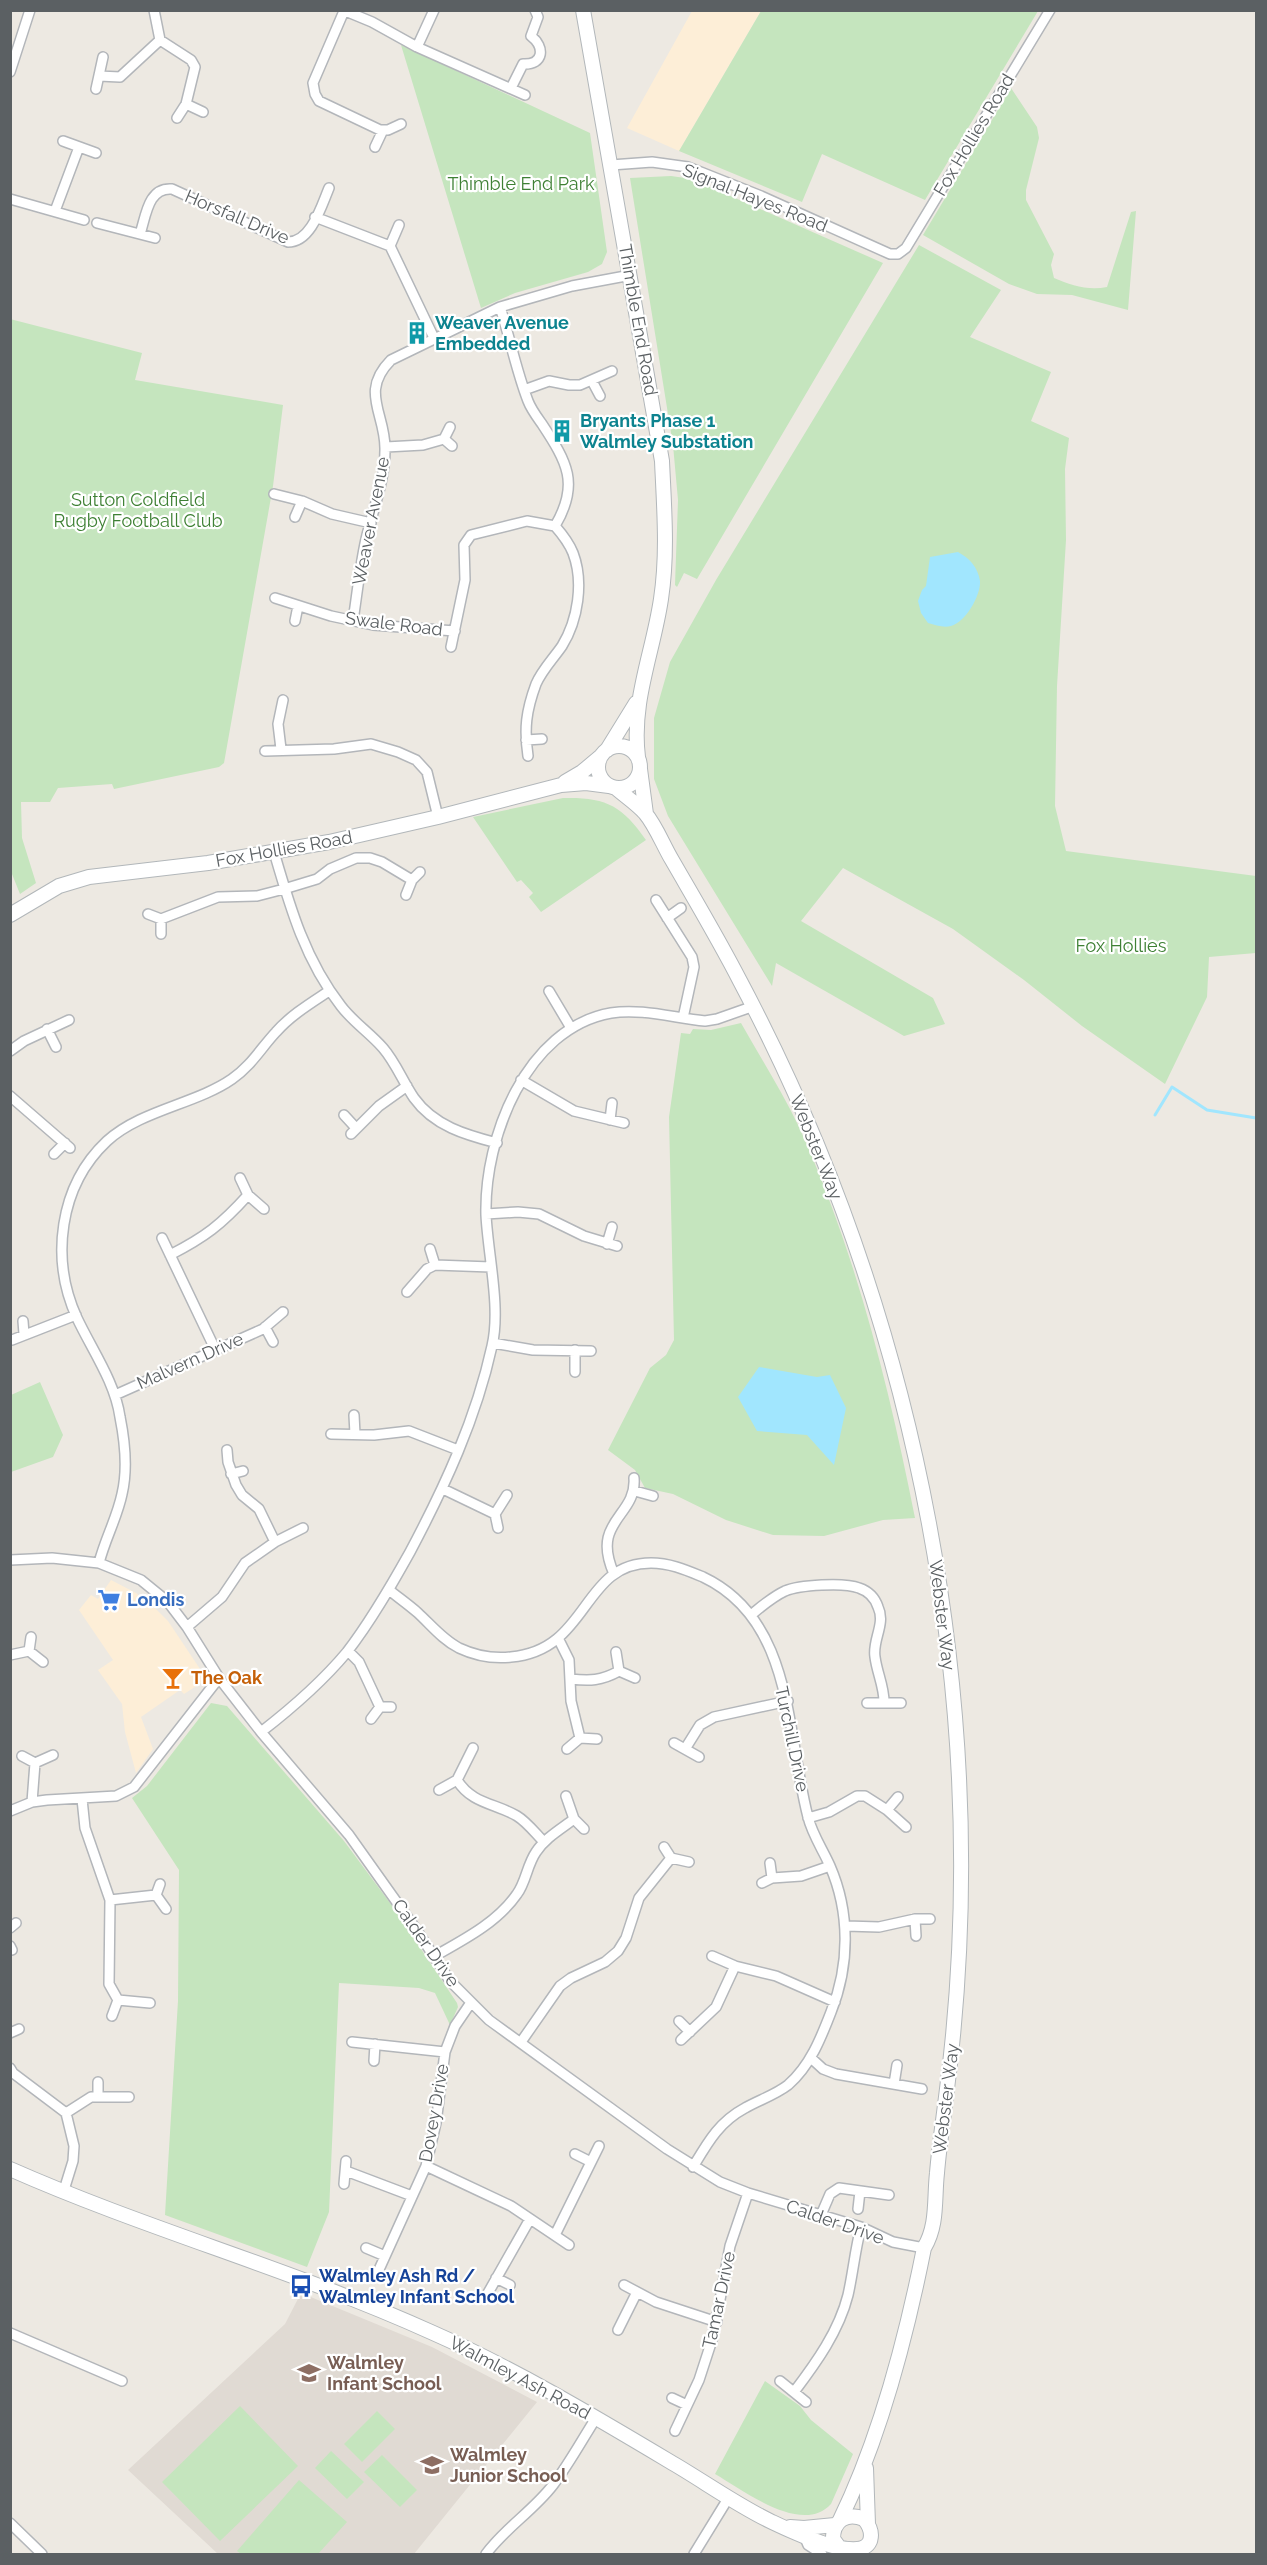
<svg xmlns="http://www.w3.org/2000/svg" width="1267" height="2565" viewBox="0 0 1267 2565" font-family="Raleway,sans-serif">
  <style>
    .commercial { fill: #fdeed7 }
    .education { fill: #e0dad3 }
    .green { fill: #c5e5be }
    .water { fill: #a1e6fe }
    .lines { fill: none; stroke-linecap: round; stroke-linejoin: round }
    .stream { stroke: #a1e6fe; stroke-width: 3 }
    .street-casing { stroke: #b3b6ba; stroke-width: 12 }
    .secondary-casing { stroke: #b2b7ba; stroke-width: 16 }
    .street { stroke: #fff; stroke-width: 9 }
    .secondary { stroke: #fff; stroke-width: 14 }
    .labels { text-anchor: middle; stroke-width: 4.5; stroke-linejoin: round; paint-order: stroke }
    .street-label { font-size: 18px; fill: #5b6063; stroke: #fff }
    .park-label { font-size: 18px; fill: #3e8034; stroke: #fff }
    .culture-label { font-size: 18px; font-weight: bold; fill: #0d838f; stroke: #fff; text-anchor: start }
    .shop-label { font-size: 18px; font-weight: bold; fill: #366cbe; stroke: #fff; text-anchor: start }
    .food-label { font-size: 18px; font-weight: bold; fill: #c56008; stroke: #fff; text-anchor: start }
    .transit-label { font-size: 18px; font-weight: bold; fill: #164399; stroke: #fff; text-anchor: start }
    .education-label { font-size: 18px; font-weight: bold; fill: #785e54; stroke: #fff; text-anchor: start }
  </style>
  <rect width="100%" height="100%" fill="#ede9e2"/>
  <!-- commercial -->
  <path class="commercial" d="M 692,11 L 761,11 L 679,151 L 627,128 Z
    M 111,1580 L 136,1593 L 156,1609 L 168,1621 L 204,1675 L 201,1683 L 184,1694 L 180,1690 L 141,1717 L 153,1749 L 136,1773 L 125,1732 L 122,1704 L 98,1670 L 113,1660 L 79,1610 L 91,1595 L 98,1599 Z"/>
  <!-- education -->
  <path class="education" d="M 301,2293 L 432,2347 L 537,2402 L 414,2554 L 218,2554 L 128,2470 L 285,2324 Z"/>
  <!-- green -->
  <path class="green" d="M 761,11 L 761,10 L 1038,11 L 925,200 L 822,154 L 802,202 L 679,151 Z
    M 401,45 L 590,133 L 607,252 L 602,264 L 588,272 L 515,293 L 481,308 Z
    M 1011,88 L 1037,127 L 1039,138 L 1026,190 L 1026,200 L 1054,254 L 1051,265 L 1054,278 C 1071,285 1088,291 1107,287 L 1131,212 L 1136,211 L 1128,310 L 1072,295 L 1037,294 L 1009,284 L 923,235 Z
    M 671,176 L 692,179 L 883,263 L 697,579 L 684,573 L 677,587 L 675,585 L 678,500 L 673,445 L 630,178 Z
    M 919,245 L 1001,290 L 970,337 L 1051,372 L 1031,421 L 1069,438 L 1065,469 L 1066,540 L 1057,686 L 1055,806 L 1066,851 L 1256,876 L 1256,953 L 1209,957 L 1207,997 L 1165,1084 L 1082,1026 L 1024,980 L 953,929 L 843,868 L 801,921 L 933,998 L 945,1024 L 904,1036 L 776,963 L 772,986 L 668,816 L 654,779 L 654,718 L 670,662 L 716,580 Z
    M 10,319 L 142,353 L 135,380 L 283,405 L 273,486 L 224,763 L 219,767 L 114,789 L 112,784 L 58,788 L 50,802 L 21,802 L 22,838 L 36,883 L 20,894 L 10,869 Z
    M 563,798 C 605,797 622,805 646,840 L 541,912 L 529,897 L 533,893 L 521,880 L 517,882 L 473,817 Z
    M 741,1023 C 760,1057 782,1091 799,1127 C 855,1250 889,1386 915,1518 L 883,1520 L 824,1536 L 773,1535 L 726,1520 L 673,1494 L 645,1488 L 635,1470 L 608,1450 L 650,1368 L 666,1355 L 674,1340 L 669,1117 L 681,1033 L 690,1034 L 693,1029 L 711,1030 Z
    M 40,1382 L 63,1435 L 53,1457 L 11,1472 L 11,1395 Z
    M 211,1703 L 227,1706 L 344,1841 L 393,1907 L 457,2003 L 458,2007 L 450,2025 L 435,1993 L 419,1988 L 339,1983 L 329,2212 L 307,2267 L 165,2215 L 178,2001 L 179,1870 L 132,1798 L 147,1786 Z
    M 765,2381 L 800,2406 L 811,2420 L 853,2454 L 831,2504 C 802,2536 743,2490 715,2474 Z
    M 240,2406 L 298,2466 L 220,2541 L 162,2482 Z
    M 377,2411 L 395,2429 L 362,2462 L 344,2444 Z
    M 331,2451 L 364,2482 L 347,2499 L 315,2468 Z
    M 382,2455 L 417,2490 L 400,2507 L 364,2472 Z
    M 299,2480 L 347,2522 L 318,2554 L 241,2554 L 237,2551 Z"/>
  <!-- water -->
  <path class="water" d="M 958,552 C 969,558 978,567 980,581 C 981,595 966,622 951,626 C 943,628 936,625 928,623 L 921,613 L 918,601 L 922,590 L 926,586 L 930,557 Z
    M 759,1367 L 817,1377 L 830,1375 L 846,1408 L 834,1465 L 807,1435 L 757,1431 L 738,1397 Z"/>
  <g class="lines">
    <!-- stream -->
    <path class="stream" d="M 1155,1115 L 1172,1087 L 1207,1110 L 1256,1118"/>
    <!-- street casing -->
    <g class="street-casing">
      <path id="street" d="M 154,10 L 160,40 L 191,60 L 195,67 L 186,104 L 177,118
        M 343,10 L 372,22 L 417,47 L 525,95
        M 344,11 L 313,83 L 315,94 L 319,101 L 380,130 L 388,130 L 401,124
        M 417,47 L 434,10
        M 10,72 L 30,10
        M 99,76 L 120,77 L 160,40
        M 511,88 L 523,64 C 544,65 545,47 531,36 L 538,17 L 535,10
        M 96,89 L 103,57
        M 186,104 L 203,112
        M 63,141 L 96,153
        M 375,147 L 383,130
        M 611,165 L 652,162 L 688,167 L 761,196 L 890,254 L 898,254 L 906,248 L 1050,10
        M 10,199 L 84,220
        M 55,211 L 79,147
        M 315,217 L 390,246 L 434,338
        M 97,223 L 155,238
        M 140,234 C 146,216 148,187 172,189 L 288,242 C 311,242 321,207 329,188
        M 390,246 L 399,225
        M 500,307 C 510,338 516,370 528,401 C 531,409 537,417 542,424 C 567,462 580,484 555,526
        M 592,381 L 600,396
        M 524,390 L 549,381 L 569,385 L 580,385 L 612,371
        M 450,427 L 444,439 L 452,446
        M 386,447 L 423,445 L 444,439
        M 274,494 L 302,501 L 295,517
        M 302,501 L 332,514 L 371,523
        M 275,598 L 331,616 L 373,625 L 455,631
        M 295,621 L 298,606
        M 353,621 C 357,594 360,566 366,539 C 373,509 385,481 385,450 C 386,414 359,392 391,360 L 500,307 L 572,286 L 631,275
        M 451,647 L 465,580 L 464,545 L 471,535 L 527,521 L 555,526
        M 526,740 L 542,739
        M 281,749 L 278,724 L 283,700
        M 265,751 L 334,749 L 371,744 L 398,752 L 416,760 L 427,772 L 438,817
        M 528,756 C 524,729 526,711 536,684 C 542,670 553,659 562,646 C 578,620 584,582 573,553 C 569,543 562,534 555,526
        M 274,852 C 290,907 305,960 341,1006 C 353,1022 370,1033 383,1048 C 396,1063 403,1082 414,1098 C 434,1126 466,1135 497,1143
        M 406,895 L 412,880 L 420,872
        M 656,900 L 692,957 L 694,967 L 683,1018
        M 148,914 L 161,919 L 161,934
        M 667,918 L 681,908
        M 161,919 L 218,897 L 257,896 L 284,889 L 317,879 L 330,869 L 356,858 L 370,858 L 382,862 L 412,880
        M 549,991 L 571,1028
        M 47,1029 L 56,1047
        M 10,1051 L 24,1041 L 69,1020
        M 521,1080 L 574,1111 L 624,1123
        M 10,1096 L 70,1148
        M 344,1115 L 356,1128
        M 610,1120 L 612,1103
        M 351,1134 L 379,1106 L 407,1086
        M 54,1154 L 65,1143
        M 240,1178 L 248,1195 L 264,1209
        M 486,1214 L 518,1212 L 539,1214 L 584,1236 L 617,1246
        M 162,1238 L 215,1349
        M 607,1244 L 612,1227
        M 430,1249 L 435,1265
        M 170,1255 C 205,1237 221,1225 248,1195
        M 407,1292 L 427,1269 L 435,1265 L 491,1267
        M 23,1321 L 24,1334
        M 265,1327 L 273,1342
        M 12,1340 L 76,1315
        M 493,1343 L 533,1350 L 591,1351
        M 575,1350 L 575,1372
        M 115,1395 L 263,1329 L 283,1312
        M 354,1415 L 355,1434
        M 331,1434 L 374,1435 L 409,1431 L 458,1450
        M 227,1450 L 228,1462 L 236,1485 L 242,1495 L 259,1509 L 275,1542
        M 231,1474 L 243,1471
        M 443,1489 L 495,1514
        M 635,1491 L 653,1496
        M 498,1528 L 495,1514 L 507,1495
        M 10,1560 L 52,1558 L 99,1563 L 141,1580 L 168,1602 L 187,1627 L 219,1678 L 261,1732 L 349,1835 L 418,1932 L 450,1981 L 489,2020 L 667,2149 L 720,2182 L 748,2193 L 861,2227 L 893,2242 L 924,2248
        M 99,1563 C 105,1539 117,1518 122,1494 C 128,1469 125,1442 120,1417 C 115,1382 92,1350 77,1318 C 50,1259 59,1186 107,1141 C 141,1110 196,1104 232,1079 C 251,1066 261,1048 276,1032 C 291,1015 311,1003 329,991
        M 614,1574 C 590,1520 637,1517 634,1478
        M 389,1590 C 399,1598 409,1605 418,1613 C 431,1625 443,1640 459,1648 C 476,1656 493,1659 511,1657 C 590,1650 581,1563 651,1563 C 670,1563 686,1570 703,1577 C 794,1620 786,1733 808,1817 C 812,1834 823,1850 830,1866 C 850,1912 850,1965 831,2012 C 821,2038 810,2066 788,2085 C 775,2095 759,2100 745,2108 C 719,2122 708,2142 693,2167
        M 751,1615 C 762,1606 772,1597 785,1591 C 799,1585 844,1582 859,1588 C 868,1591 875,1598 878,1607 C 886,1624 872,1640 875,1657 C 877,1673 884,1686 884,1702
        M 187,1627 L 222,1597 L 245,1563 L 275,1542 L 303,1528
        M 31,1637 L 29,1651 L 43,1662
        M 559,1640 L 569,1660 L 571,1701 L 580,1738
        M 348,1651 L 359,1662 L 380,1707
        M 616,1652 L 619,1671 L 635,1678
        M 10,1655 L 29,1651
        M 570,1679 C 590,1681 601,1681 619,1671
        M 867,1703 L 901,1703
        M 371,1719 L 380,1707 L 391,1707
        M 261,1732 C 292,1708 322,1682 347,1652 C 371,1621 391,1586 410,1552 C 445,1486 476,1419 492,1346 C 501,1308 488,1255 486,1215 C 484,1138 526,1028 611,1013 C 641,1008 674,1018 705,1021 L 717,1019 L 754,1006
        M 674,1743 L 699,1757
        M 567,1749 L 580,1738 L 597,1739
        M 685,1749 L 700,1725 L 714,1717 L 788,1701
        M 22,1756 L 35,1763 L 53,1755
        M 457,1780 L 473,1748
        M 439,1790 L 457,1780 C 472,1804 495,1803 517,1816 C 527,1822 536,1834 544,1842
        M 566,1796 L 574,1819 L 584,1829
        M 82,1799 L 85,1828 L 110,1900 L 109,1984 L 118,2000 L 150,2003
        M 32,1802 L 35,1763
        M 887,1810 L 898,1797
        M 10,1811 L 32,1802 L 47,1800 L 116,1796 L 134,1787 L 219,1678
        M 808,1818 L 829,1812 L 857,1796 L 865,1796 L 887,1810 L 906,1827
        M 664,1847 L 671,1858 L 689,1862
        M 770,1863 L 772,1878
        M 762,1883 L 772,1878 L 801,1876 L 830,1866
        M 160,1884 L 156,1895 L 166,1909
        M 110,1900 L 156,1895
        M 915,1919 L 916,1936
        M 846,1926 L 879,1927 L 915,1919 L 930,1919
        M 10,1928 L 16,1923
        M 10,1946 L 12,1950
        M 712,1956 L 735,1966 L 776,1976 L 835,2002
        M 433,1957 C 463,1940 497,1923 517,1894 C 526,1882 527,1865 536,1852 C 545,1838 561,1829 574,1819
        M 112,2016 L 118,2000
        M 679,2021 L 690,2032
        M 10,2033 L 19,2029
        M 681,2040 L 716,2007 L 735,1966
        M 352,2042 L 445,2052
        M 521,2042 L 560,1986 L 571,1978 L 605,1962 L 618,1951 L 626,1938 L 639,1898 L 671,1858
        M 811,2058 L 823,2069 L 836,2074 L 922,2089
        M 374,2061 L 375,2044
        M 10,2068 L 13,2073 L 66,2113 L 74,2146 L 73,2161 L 64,2190
        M 894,2084 L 897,2065
        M 98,2096 L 98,2082
        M 66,2113 L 91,2097 L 129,2097
        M 575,2154 L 591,2162
        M 426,2166 L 511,2206 L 569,2245
        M 346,2171 L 412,2196
        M 344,2184 L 346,2161
        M 858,2209 L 860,2191
        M 821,2215 L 830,2194 L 839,2188 L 889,2195
        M 555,2235 L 599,2146
        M 366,2248 L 385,2256
        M 377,2274 L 426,2166 L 436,2123 L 445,2052 L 455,2026 L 470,2004
        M 496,2278 L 510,2285
        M 624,2285 L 656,2302 L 717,2322
        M 488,2293 L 530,2219
        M 618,2330 L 637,2292
        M 10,2333 L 122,2381
        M 780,2381 L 806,2402
        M 794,2392 C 816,2363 839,2331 848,2295 C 853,2273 855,2250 861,2227
        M 672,2398 L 687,2405
        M 675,2431 L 699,2380 L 713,2337 L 730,2246 L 748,2193
        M 10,2523 L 42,2554
        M 805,2538 L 808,2545 L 822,2554
        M 486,2554 C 505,2528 533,2511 553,2485 C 569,2464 582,2440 596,2418
        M 694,2554 L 729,2497"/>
    </g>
    <!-- secondary casing -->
    <g class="secondary-casing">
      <path id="secondary" d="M 583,10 L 662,461 C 664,507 668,553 661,599 C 653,653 631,702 638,757
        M598 767a21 21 0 1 1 42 0a21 21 0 1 1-42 0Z
        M 607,750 L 636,703
        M 640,769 L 646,814
        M 565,782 L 582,772 L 600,757
        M 616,788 C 625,796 637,804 645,813 C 656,826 663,845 672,860 C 695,900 719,940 740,981 C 919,1318 996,1717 946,2097 C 943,2122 939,2148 937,2173 C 934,2199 938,2225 924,2248 C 906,2338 880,2438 840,2520
        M 10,915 L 59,886 L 89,877 L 208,863 L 329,842 L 438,817 L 561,785 L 586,783 L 609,786
        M 10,2169 C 148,2230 294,2270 431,2332 C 513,2368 592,2415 669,2461 C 702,2480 735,2504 770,2521 C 789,2530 860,2565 870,2541 C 873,2532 869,2525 864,2519 C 847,2512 833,2520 833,2539 L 842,2551
        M 866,2468 L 868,2524
        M 790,2527 L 804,2528 L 835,2525"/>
    </g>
    <!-- street -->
    <use href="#street" class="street"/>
    <!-- secondary -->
    <use href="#secondary" class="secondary"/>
  </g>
  <!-- icons -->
  <defs>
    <g id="building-bare" transform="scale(1.8)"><path d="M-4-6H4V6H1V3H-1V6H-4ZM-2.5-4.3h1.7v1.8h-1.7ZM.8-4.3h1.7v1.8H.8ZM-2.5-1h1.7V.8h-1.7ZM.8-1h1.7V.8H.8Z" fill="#0f9aa8" stroke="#fff" stroke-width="2.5" paint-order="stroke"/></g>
    <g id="supermarket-bare" transform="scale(1.8)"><path d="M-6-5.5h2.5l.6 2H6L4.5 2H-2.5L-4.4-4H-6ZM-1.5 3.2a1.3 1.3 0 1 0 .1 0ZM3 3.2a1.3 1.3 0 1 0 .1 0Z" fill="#3f7fe0" stroke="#fff" stroke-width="2.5" paint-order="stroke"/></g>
    <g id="bar-bare" transform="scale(1.8)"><path d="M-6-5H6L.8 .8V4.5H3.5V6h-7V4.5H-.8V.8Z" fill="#e8710a" stroke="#fff" stroke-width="2.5" paint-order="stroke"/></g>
    <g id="bus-bare" transform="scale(1.8)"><path d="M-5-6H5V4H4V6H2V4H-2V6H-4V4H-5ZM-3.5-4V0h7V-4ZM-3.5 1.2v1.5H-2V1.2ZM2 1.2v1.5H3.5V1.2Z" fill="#1a4fb4" stroke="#fff" stroke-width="2.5" paint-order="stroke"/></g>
    <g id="school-bare" transform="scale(1.8)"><path d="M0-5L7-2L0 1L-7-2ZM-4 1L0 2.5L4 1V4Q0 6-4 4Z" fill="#8d6e63" stroke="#fff" stroke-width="2.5" paint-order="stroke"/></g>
  </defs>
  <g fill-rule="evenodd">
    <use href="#building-bare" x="417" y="333"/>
    <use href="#building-bare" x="562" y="431"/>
    <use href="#supermarket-bare" x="109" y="1600"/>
    <use href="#bar-bare" x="173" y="1678"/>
    <use href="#bus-bare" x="301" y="2286"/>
    <use href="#school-bare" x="309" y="2373"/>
    <use href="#school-bare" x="432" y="2465"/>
  </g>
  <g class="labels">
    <!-- street labels -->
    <g class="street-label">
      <text transform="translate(974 135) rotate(-59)" y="6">Fox Hollies Road</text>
      <text transform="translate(755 198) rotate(22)" y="6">Signal Hayes Road</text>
      <text transform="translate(237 217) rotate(23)" y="6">Horsfall Drive</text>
      <text transform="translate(638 320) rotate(80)" y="6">Thimble End Road</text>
      <text transform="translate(371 521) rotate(-79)" y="6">Weaver Avenue</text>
      <text transform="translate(394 624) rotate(7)" y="6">Swale Road</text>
      <text transform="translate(284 849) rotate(-10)" y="6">Fox Hollies Road</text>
      <text transform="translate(816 1147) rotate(68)" y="6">Webster Way</text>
      <text transform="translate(190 1361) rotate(-24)" y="6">Malvern Drive</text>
      <text transform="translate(942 1615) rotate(83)" y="6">Webster Way</text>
      <text transform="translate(792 1739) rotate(78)" y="6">Turchill Drive</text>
      <text transform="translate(426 1943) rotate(55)" y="6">Calder Drive</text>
      <text transform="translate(946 2099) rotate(-83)" y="6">Webster Way</text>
      <text transform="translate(434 2113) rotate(-80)" y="6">Dovey Drive</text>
      <text transform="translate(835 2222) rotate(19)" y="6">Calder Drive</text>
      <text transform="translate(719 2300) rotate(-78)" y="6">Tamar Drive</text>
      <text transform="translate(520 2378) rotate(28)" y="6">Walmley Ash Road</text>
    </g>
    <!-- park labels -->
    <g class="park-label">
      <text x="521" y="190">Thimble End Park</text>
      <text x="138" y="506">Sutton Coldfield<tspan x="138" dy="21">Rugby Football Club</tspan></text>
      <text x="1121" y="952">Fox Hollies</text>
    </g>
    <!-- culture labels -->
    <g class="culture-label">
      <text x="435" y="329">Weaver Avenue<tspan x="435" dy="21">Embedded</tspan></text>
      <text x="580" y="427">Bryants Phase 1<tspan x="580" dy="21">Walmley Substation</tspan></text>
    </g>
    <!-- shop labels -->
    <g class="shop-label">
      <text x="127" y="1606">Londis</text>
    </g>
    <!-- food labels -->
    <g class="food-label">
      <text x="191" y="1684">The Oak</text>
    </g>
    <!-- transit labels -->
    <g class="transit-label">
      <text x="319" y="2282">Walmley Ash Rd /<tspan x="319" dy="21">Walmley Infant School</tspan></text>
    </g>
    <!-- education labels -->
    <g class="education-label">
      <text x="327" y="2369">Walmley<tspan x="327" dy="21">Infant School</tspan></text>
      <text x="450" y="2461">Walmley<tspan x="450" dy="21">Junior School</tspan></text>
    </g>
  </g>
  <!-- border -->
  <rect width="1267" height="2565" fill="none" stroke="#5b6063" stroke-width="24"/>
</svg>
